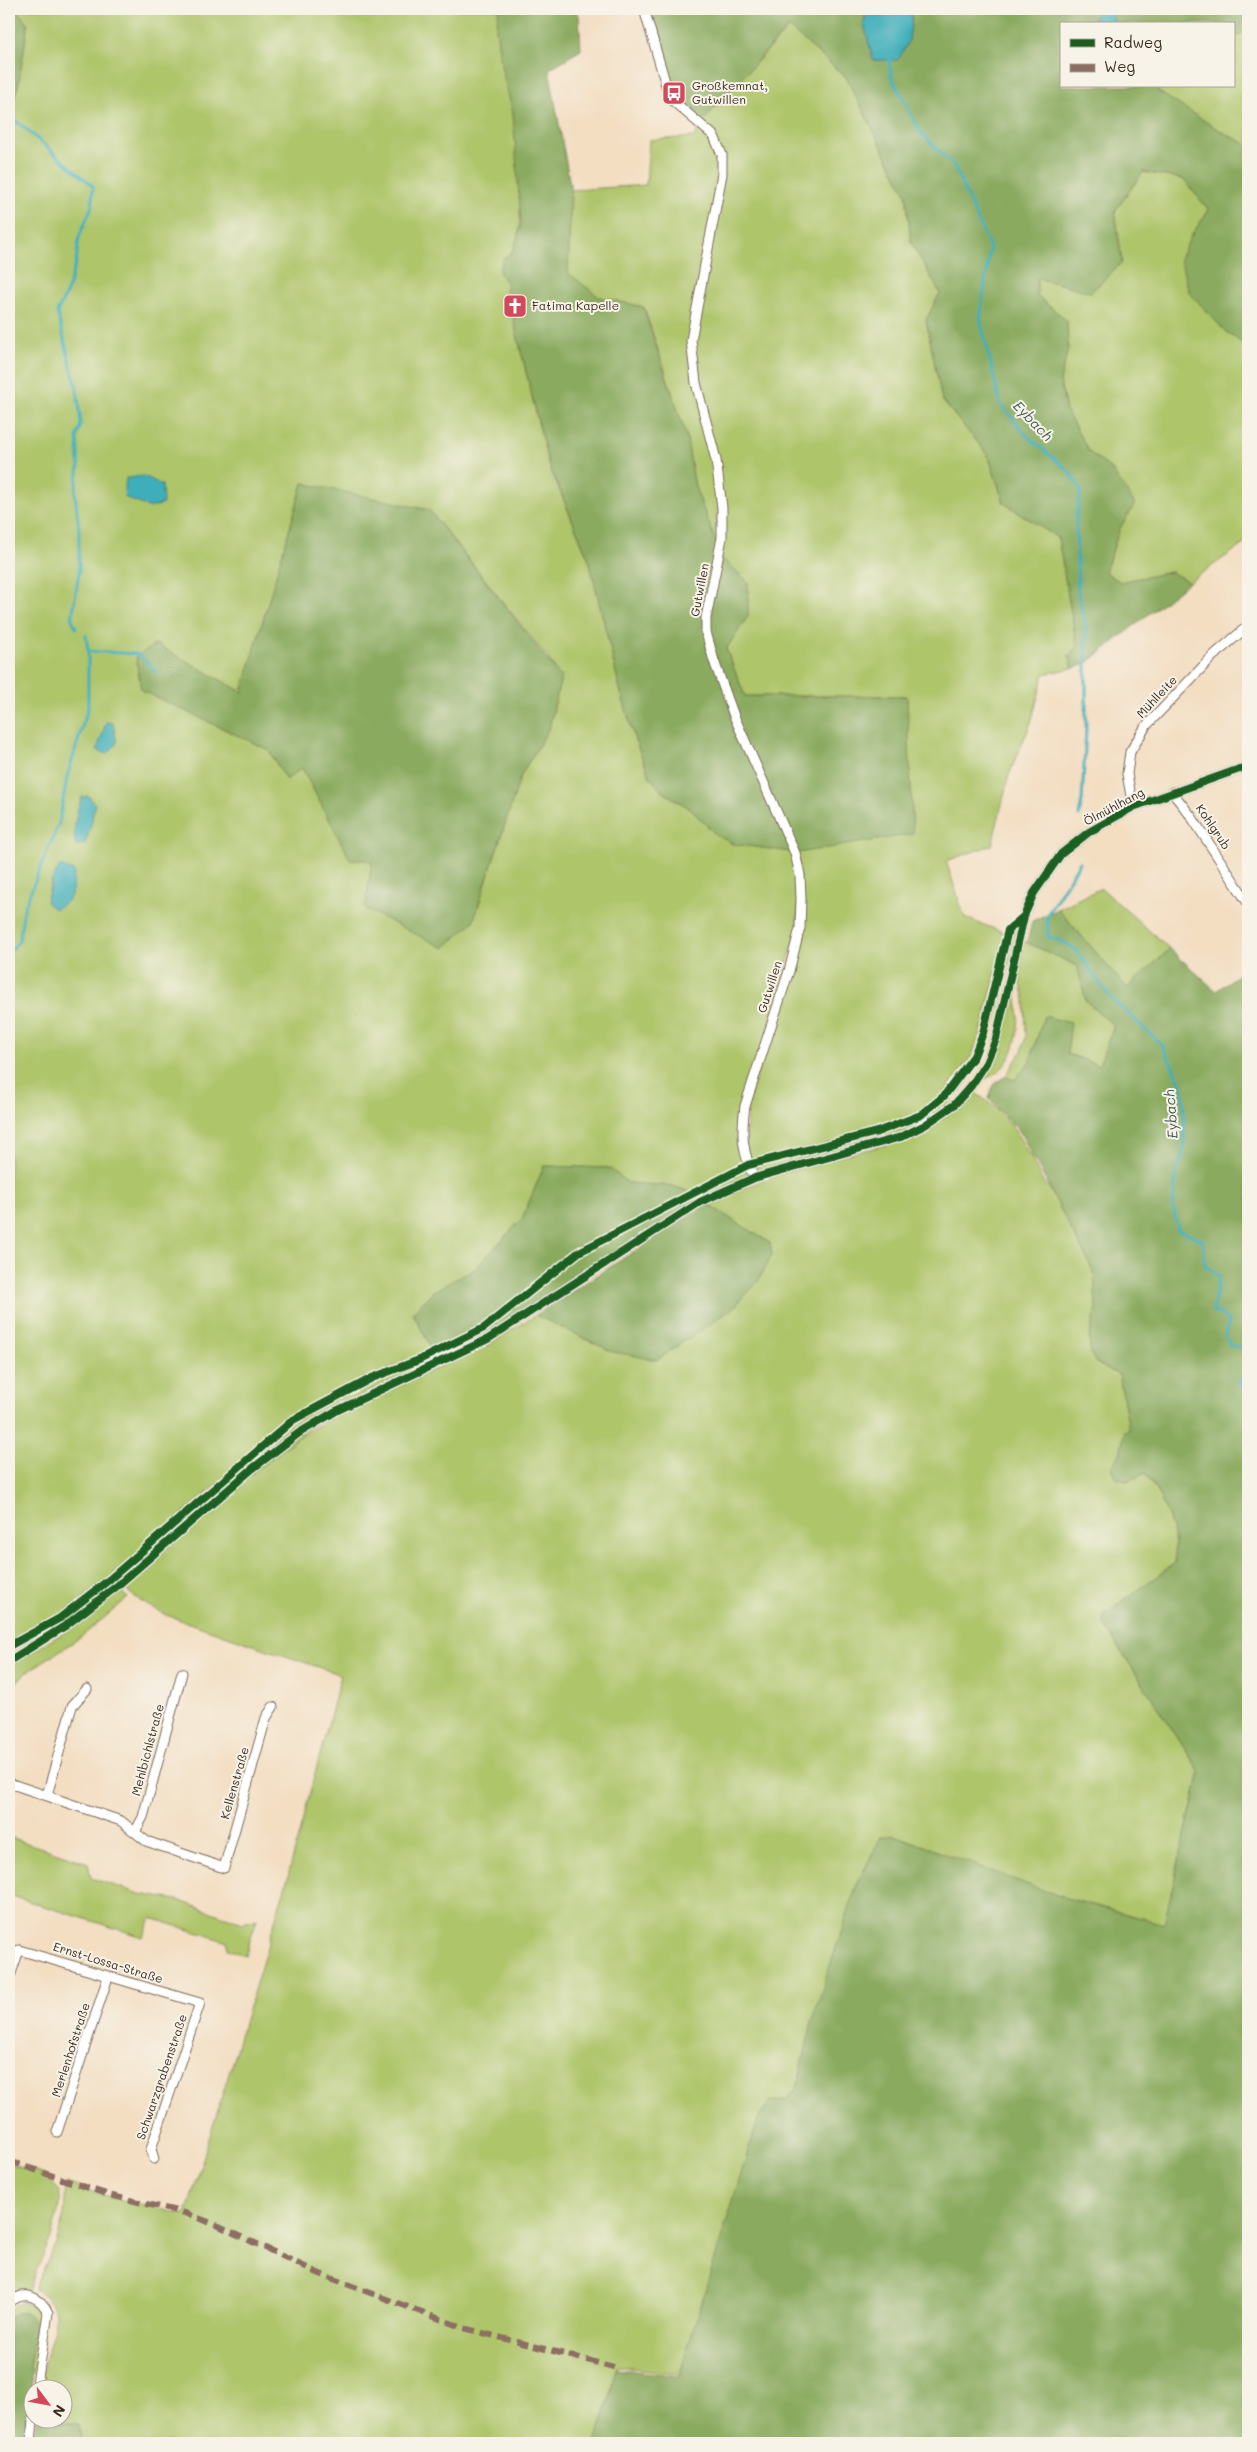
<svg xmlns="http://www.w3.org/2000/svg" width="1257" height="2452" viewBox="0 0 1257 2452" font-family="Mali,sans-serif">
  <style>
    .green { fill: #aec56a; stroke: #747844; fill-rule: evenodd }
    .forest { fill: #8aaa5e; stroke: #626a3e }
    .water { fill: #3eaeba; stroke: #3c6c6c }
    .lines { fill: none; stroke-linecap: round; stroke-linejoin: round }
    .stream { stroke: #3eaeba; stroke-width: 3 }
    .street-casing { stroke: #7b6957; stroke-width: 11 }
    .street { stroke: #fff; stroke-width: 9 }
    .quiet { stroke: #8d6e63; stroke-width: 6; stroke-dasharray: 12 6; stroke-linecap: butt }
    .cycleway-casing { stroke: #f7f3e8; stroke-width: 11 }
    .cycleway { stroke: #1b5e20; stroke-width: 8 }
    .labels { text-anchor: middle; stroke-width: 4; stroke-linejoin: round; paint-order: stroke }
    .poi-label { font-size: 12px; fill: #3b2a1e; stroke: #f7f3e8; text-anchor: start }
    .street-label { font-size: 12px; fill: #3b2a1e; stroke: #f7f3e8 }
    .water-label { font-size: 14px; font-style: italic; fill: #3c5855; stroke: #f7f3e8 }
  </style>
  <rect width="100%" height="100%" fill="#f7f3e8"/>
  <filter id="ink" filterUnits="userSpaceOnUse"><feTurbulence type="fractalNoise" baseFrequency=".02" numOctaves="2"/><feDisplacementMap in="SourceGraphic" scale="10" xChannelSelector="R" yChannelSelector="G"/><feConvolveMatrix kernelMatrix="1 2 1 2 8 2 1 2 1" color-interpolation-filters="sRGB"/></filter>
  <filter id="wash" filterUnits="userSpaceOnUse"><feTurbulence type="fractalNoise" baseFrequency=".0096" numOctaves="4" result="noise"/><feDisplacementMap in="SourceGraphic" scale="20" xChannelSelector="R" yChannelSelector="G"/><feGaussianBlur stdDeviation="1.12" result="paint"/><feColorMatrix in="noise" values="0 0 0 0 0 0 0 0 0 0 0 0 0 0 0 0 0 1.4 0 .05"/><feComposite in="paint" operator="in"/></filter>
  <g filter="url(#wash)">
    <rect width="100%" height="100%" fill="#f3dec2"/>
    <!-- green -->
    <path class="green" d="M 16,9 L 499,9 C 492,47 507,76 513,113 C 518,146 527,220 514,249 C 512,253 507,256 503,259 L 507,283 L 521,302 L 522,308 L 513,318 L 548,463 L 589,560 L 620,689 L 635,740 L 650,777 L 663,792 L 691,809 L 715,834 L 733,844 L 793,852 L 798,875 L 798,928 L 739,1127 L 740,1147 L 746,1165 L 689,1192 L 673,1186 L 628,1183 L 609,1168 L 544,1166 L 522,1219 L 475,1269 L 432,1292 L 413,1313 L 433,1351 L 372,1376 L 293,1418 L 109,1578 L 59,1616 L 9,1645 L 9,116 L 28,130 L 10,115 L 18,87 L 28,24 ZM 303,484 L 429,510 L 548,658 L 561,678 L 549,728 L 521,775 L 473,922 L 372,861 L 350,858 L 302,768 L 286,780 L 269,750 L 141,690 L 156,644 L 242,693 Z
      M 789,27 L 846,77 L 906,194 L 911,242 L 940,293 L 926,320 L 942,400 L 988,455 L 1004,503 L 1058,538 L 1077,646 L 1069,656 L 1073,668 L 1044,674 L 1031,723 L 1009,775 L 992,845 L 946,861 L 965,918 L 1006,933 L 981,1032 L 972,1055 L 943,1095 L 920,1113 L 877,1131 L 751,1164 L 746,1146 L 747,1106 L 803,928 L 798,853 L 906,696 L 745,696 L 726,649 L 748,616 L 722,558 L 695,487 L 686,435 L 644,307 L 599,297 L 568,273 L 571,190 L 646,185 L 649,140 L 694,137 L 702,122 Z
      M 1248,29 L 1248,145 L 1222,132 L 1157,91 L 1163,86 L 1233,86 L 1233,39 Z
      M 1143,172 L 1183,179 L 1209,210 L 1191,236 L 1225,331 L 1248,347 L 1248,541 L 1189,582 L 1171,572 L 1120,582 L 1105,572 L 1120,528 L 1134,504 L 1111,469 L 1089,452 L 1066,411 L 1060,381 L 1068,348 L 1067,321 L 1037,296 L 1037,278 L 1091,292 L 1122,262 L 1115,211 Z
      M 1101,888 L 1170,949 L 1127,988 L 1058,909 Z
      M 1016,928 C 1001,1007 986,1106 897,1134 C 871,1143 843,1148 816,1155 C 795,1160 774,1167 754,1174 L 751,1167 L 878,1135 L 921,1116 L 946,1098 L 976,1057 L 984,1034 L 1009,931 Z
      M 1023,941 L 1078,966 L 1086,1001 L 1114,1025 L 1099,1065 L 1067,1054 L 1044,1016 L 1030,1061 L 1015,1080 L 1005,1077 L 1022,1051 L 1026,1036 L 1025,999 L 1018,973 Z
      M 1014,987 C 1024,1016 1019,1071 983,1079 L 1003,1040 Z
      M 972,1091 C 1012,1115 1025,1146 1045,1186 L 1048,1186 L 1094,1272 L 1096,1308 L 1089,1339 L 1096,1363 L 1119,1375 L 1129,1429 L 1125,1431 L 1120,1454 L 1111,1467 L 1127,1481 L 1145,1473 C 1163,1501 1178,1528 1175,1563 L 1105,1614 L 1103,1623 L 1200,1772 L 1164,1924 L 1062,1897 L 881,1837 L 858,1882 L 828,1972 L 812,2022 L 797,2088 L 786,2100 L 697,2324 L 680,2374 L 618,2366 L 596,2443 L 81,2443 L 79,2424 L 52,2420 L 62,2420 L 62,2390 L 40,2389 C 42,2376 44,2363 48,2350 C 55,2323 65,2305 34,2289 L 56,2243 L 64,2215 L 66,2183 L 110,2197 L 186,2215 L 286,1884 L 341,1675 L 166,1615 L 147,1605 L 121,1587 L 254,1472 L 300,1436 L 337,1414 L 490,1344 L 536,1315 L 613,1352 L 770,1243 L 707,1204 C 742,1188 776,1174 814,1163 C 878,1144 925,1146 972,1091 Z
      M 747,1170 L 749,1175 L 699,1199 L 693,1195 Z
      M 435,1354 L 437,1359 L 334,1408 L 115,1582 L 111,1579 L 294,1421 L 374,1379 Z
      M 110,1580 L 113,1584 L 63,1623 L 9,1651 L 9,1648 L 60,1619 Z
      M 119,1590 L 128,1598 L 81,1637 L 25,1673 L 9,1691 L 9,1666 L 68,1630 Z
      M 9,1837 L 88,1863 L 91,1878 L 140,1894 L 177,1900 L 243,1923 L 257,1919 L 245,1956 L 228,1949 L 228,1942 L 151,1918 L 143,1937 L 9,1895 Z
      M 9,2163 L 42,2174 L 60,2191 C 59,2230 42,2254 29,2289 L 9,2295 Z
      M 22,2303 C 54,2305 36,2349 33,2370 L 29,2367 L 35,2331 L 11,2316 L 9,2319 L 9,2312 L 14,2305 Z"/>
    <!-- forest -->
    <path class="forest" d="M 9,9 L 16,9 L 28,24 L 18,87 L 9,116 Z
      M 499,9 L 574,9 L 579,15 L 581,50 L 549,69 L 571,190 L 568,273 L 599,297 L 643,307 L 686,435 L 695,487 L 722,558 L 748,582 L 748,616 L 726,649 L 745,696 L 907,696 L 913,834 L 798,853 L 733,844 L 715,834 L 691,809 L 663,792 L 650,777 L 635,740 L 620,689 L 589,560 L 548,462 L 513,318 L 522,308 L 521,303 L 518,299 L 512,299 L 505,290 L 507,283 L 499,273 L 503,259 L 513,251 L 521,225 L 513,113 L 501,66 L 496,29 Z
      M 648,9 L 867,9 L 864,23 L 873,60 L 898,59 L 909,39 L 912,16 L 906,9 L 1248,9 L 1248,29 L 1233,39 L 1233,24 L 1061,24 L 1061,86 L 1163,86 L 1157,91 L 1222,132 L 1248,145 L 1248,347 L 1225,331 L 1189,292 L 1180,259 L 1191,236 L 1209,210 L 1183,179 L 1143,172 L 1115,211 L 1122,262 L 1091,292 L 1037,278 L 1037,296 L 1067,321 L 1068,348 L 1060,381 L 1066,411 L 1089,452 L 1111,469 L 1135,504 L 1120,528 L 1105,572 L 1120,582 L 1171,572 L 1189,582 L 1086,664 L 1073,668 L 1069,656 L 1077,646 L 1058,538 L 1004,503 L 988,455 L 942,400 L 926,320 L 940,293 L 911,242 L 906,194 L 846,77 L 788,27 L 702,122 L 675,99 L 679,97 L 673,82 L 668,84 Z
      M 303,483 L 429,510 L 561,677 L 549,728 L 521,775 L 473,922 L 444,948 L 365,909 L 372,861 L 350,859 L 302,768 L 286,780 L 269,750 L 141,690 L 136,657 L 156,644 L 242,692 Z
      M 1058,909 L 1127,988 L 1170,949 L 1216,991 L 1248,967 L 1248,2443 L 596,2443 L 617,2369 L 679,2376 L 758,2119 L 771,2101 L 786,2100 L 797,2088 L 812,2021 L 828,1972 L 858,1882 L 881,1837 L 894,1835 L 1062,1897 L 1164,1924 L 1200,1772 L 1103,1623 L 1105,1614 L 1175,1563 C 1178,1529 1163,1501 1146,1473 L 1127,1481 L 1115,1478 L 1111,1467 L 1120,1454 L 1125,1431 L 1129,1429 L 1119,1375 L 1096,1363 L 1091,1354 L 1089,1339 L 1096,1308 L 1094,1272 L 1020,1132 L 989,1099 L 993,1085 L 1005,1077 L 1015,1080 L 1030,1061 L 1044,1016 L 1071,1023 L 1067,1054 L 1099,1065 L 1114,1026 L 1086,1001 L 1077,966 L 1027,942 L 1032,921 Z
      M 544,1166 L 609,1168 L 628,1183 L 673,1186 L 689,1192 L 699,1199 L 485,1335 L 437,1359 L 413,1313 L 432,1292 L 475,1269 L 522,1219 Z
      M 707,1204 L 770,1243 L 772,1255 L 757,1283 L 732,1309 L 657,1360 L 613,1352 L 536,1315 Z
      M 24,2312 C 43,2318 30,2352 29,2367 L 33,2370 L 26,2443 L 9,2443 L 9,2319 L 16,2313 Z
      M 36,2420 L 79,2424 L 81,2443 L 34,2443 Z"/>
    <!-- water -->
    <path class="water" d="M 867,9 L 906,9 L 912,16 L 909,40 L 898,60 L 873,60 L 864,23 Z
      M 1096,9 L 1111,11 L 1115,24 L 1093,24 Z
      M 144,476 L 162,485 L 163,504 L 150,508 L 124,497 L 126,478 Z
      M 106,722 L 113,723 L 117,743 L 107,754 L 97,750 Z
      M 89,796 L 95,805 L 91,825 L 85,844 L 76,846 C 72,828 76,814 82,797 Z
      M 60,866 L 74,871 C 73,891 74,901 54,909 L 46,902 L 52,879 Z"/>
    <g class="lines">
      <!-- stream -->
      <path class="stream" d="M 889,60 L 891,76 L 921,133 L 954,166 L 990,248 L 980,318 L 1000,403 L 1027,436 L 1069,471 L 1081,490 L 1076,517 L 1078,594 L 1086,626 L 1086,730 L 1082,801 L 1079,816
        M 9,115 L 93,186 L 92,206 L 79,237 L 76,262 L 67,292 L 57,312 L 77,389 L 81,424 L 77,436 L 79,467 L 75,493 L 79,530 L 79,572 L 72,619 L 76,628
        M 88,651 L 138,654 L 157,672
        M 1080,862 L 1047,915 L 1048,937 L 1066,943 L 1076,950 L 1109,996 L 1162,1045 L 1183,1088 L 1185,1144 L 1176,1176 L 1173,1206 L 1178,1230 L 1203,1240 L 1205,1265 L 1219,1276 L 1213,1312 L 1221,1314 L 1229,1322 L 1225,1335 L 1231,1346 L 1248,1348
        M 9,953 L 19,941 L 24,908 L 59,823 L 67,777 L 88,708 L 88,651 L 86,635
        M 1248,1372 L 1239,1381 L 1248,1402"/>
    </g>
  </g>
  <g filter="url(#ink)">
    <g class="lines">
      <!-- street casing -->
      <g class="street-casing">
        <path id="street" d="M 644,9 L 666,85 L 673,101 L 714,136 L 722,155 L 722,174 L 691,340 L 696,383 L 716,460 L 722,508 L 722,538 L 706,618 L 706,632 L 714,661 L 734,716 L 795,853 L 800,875 L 801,899 L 800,928 L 789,971 L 745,1106 C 741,1134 742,1151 754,1178
          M 1172,792 L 1191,816 L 1248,903
          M 1133,807 L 1127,774 L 1130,752 L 1146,726 L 1213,656 L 1248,626
          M 9,1661 L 65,1626 L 117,1586 L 252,1469 L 299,1433 L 336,1411 L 488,1339 L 700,1202 L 754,1178 L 901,1137 L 925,1125 L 954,1105 L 971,1086 L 986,1063 L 996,1039 L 1024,916 L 1034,893 L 1061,854 L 1089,832 L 1133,807 L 1248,766
          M 9,1783 L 121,1821 L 146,1841 L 224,1868 L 266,1718 L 273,1707
          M 47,1795 L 72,1706 L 87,1689
          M 135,1832 L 143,1817 L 182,1673
          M 9,1955 L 19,1950 L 200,2003 L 151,2149 L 154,2159
          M 9,1979 L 19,1950
          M 57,2132 L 108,1977
          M 9,2303 C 24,2289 41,2297 48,2313 L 36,2390
          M 31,2443 L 33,2420"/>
      </g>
      <!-- street -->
      <use href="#street" class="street"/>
      <!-- quiet -->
      <path class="quiet" d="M 9,2161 L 109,2195 L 185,2213 L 219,2226 L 320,2274 L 464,2328 L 614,2367"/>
      <!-- cycleway casing -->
      <g class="cycleway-casing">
        <path id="cycleway" d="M 9,1646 L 60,1618 L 110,1579 L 293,1420 L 372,1378 L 419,1360 L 484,1328 L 579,1252 L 748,1165 L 877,1132 L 921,1115 L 944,1096 L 974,1056 L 983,1033 L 1008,930 L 1024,916
          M 9,1661 L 65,1626 L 117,1586 L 252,1469 L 299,1433 L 336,1411 L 488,1339 L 700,1202 L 754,1178 L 901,1137 L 925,1125 L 954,1105 L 971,1086 L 986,1063 L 996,1039 L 1024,916 L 1034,893 L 1061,854 L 1089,832 L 1133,807 L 1248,766"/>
      </g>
      <!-- cycleway -->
      <use href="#cycleway" class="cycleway"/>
    </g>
  </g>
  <!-- icons -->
  <defs>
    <g id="bus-square" transform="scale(1.25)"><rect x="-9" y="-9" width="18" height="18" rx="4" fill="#d1495b" stroke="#f7f3e8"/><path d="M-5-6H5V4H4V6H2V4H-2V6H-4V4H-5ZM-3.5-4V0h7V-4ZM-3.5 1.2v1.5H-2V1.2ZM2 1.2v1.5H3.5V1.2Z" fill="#fff"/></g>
    <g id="church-square" transform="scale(1.25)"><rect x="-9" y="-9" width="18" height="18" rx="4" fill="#d1495b" stroke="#f7f3e8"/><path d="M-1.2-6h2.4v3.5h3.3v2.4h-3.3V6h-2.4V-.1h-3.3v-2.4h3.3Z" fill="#fff"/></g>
  </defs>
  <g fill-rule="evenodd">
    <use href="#bus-square" x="674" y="93"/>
    <use href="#church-square" x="515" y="306"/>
  </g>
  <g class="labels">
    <!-- poi labels -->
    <g class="poi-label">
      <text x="692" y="90">Großkemnat,<tspan x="692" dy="14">Gutwillen</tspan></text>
      <text x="532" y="310">Fatima Kapelle</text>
    </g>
    <!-- street labels -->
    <g class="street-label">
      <text transform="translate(700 590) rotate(-79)" y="4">Gutwillen</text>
      <text transform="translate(1157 697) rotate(-47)" y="4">Mühlleite</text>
      <text transform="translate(1114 807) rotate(-28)" y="4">Ölmühlhang</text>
      <text transform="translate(1213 827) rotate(56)" y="4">Kohlgrub</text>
      <text transform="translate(770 987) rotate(-72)" y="4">Gutwillen</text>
      <text transform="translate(148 1750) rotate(-75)" y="4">Mehlbichlstraße</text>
      <text transform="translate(235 1783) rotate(-74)" y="4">Kellenstraße</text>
      <text transform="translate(108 1963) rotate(17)" y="4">Ernst-Lossa-Straße</text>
      <text transform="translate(71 2050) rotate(-72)" y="4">Merlenhofstraße</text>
      <text transform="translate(162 2077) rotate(-71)" y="4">Schwarzgrabenstraße</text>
    </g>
    <!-- water labels -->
    <g class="water-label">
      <text transform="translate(1033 421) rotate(46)" y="5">Eybach</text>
      <text transform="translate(1171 1114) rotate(-94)" y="5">Eybach</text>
    </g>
  </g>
  <!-- margin -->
  <rect width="1257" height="2452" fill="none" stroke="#f7f3e8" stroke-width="30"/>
  <!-- legend -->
  <rect x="1060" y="22" width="175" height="65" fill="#f7f3e8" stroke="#aca397"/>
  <rect x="1070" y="39" width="25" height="8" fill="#1b5e20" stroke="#aca397"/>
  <text x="1104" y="48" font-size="15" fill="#3b2a1e">Radweg</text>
  <rect x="1070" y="64" width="25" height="8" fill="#8d6e63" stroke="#aca397"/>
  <text x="1104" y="72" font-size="15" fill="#3b2a1e">Weg</text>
  <!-- north arrow -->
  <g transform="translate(48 2404) rotate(122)"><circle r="24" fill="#f7f3e8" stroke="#aca397"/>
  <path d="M0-4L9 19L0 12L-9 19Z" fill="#d1495b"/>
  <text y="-8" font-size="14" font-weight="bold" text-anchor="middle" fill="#3b2a1e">N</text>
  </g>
</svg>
